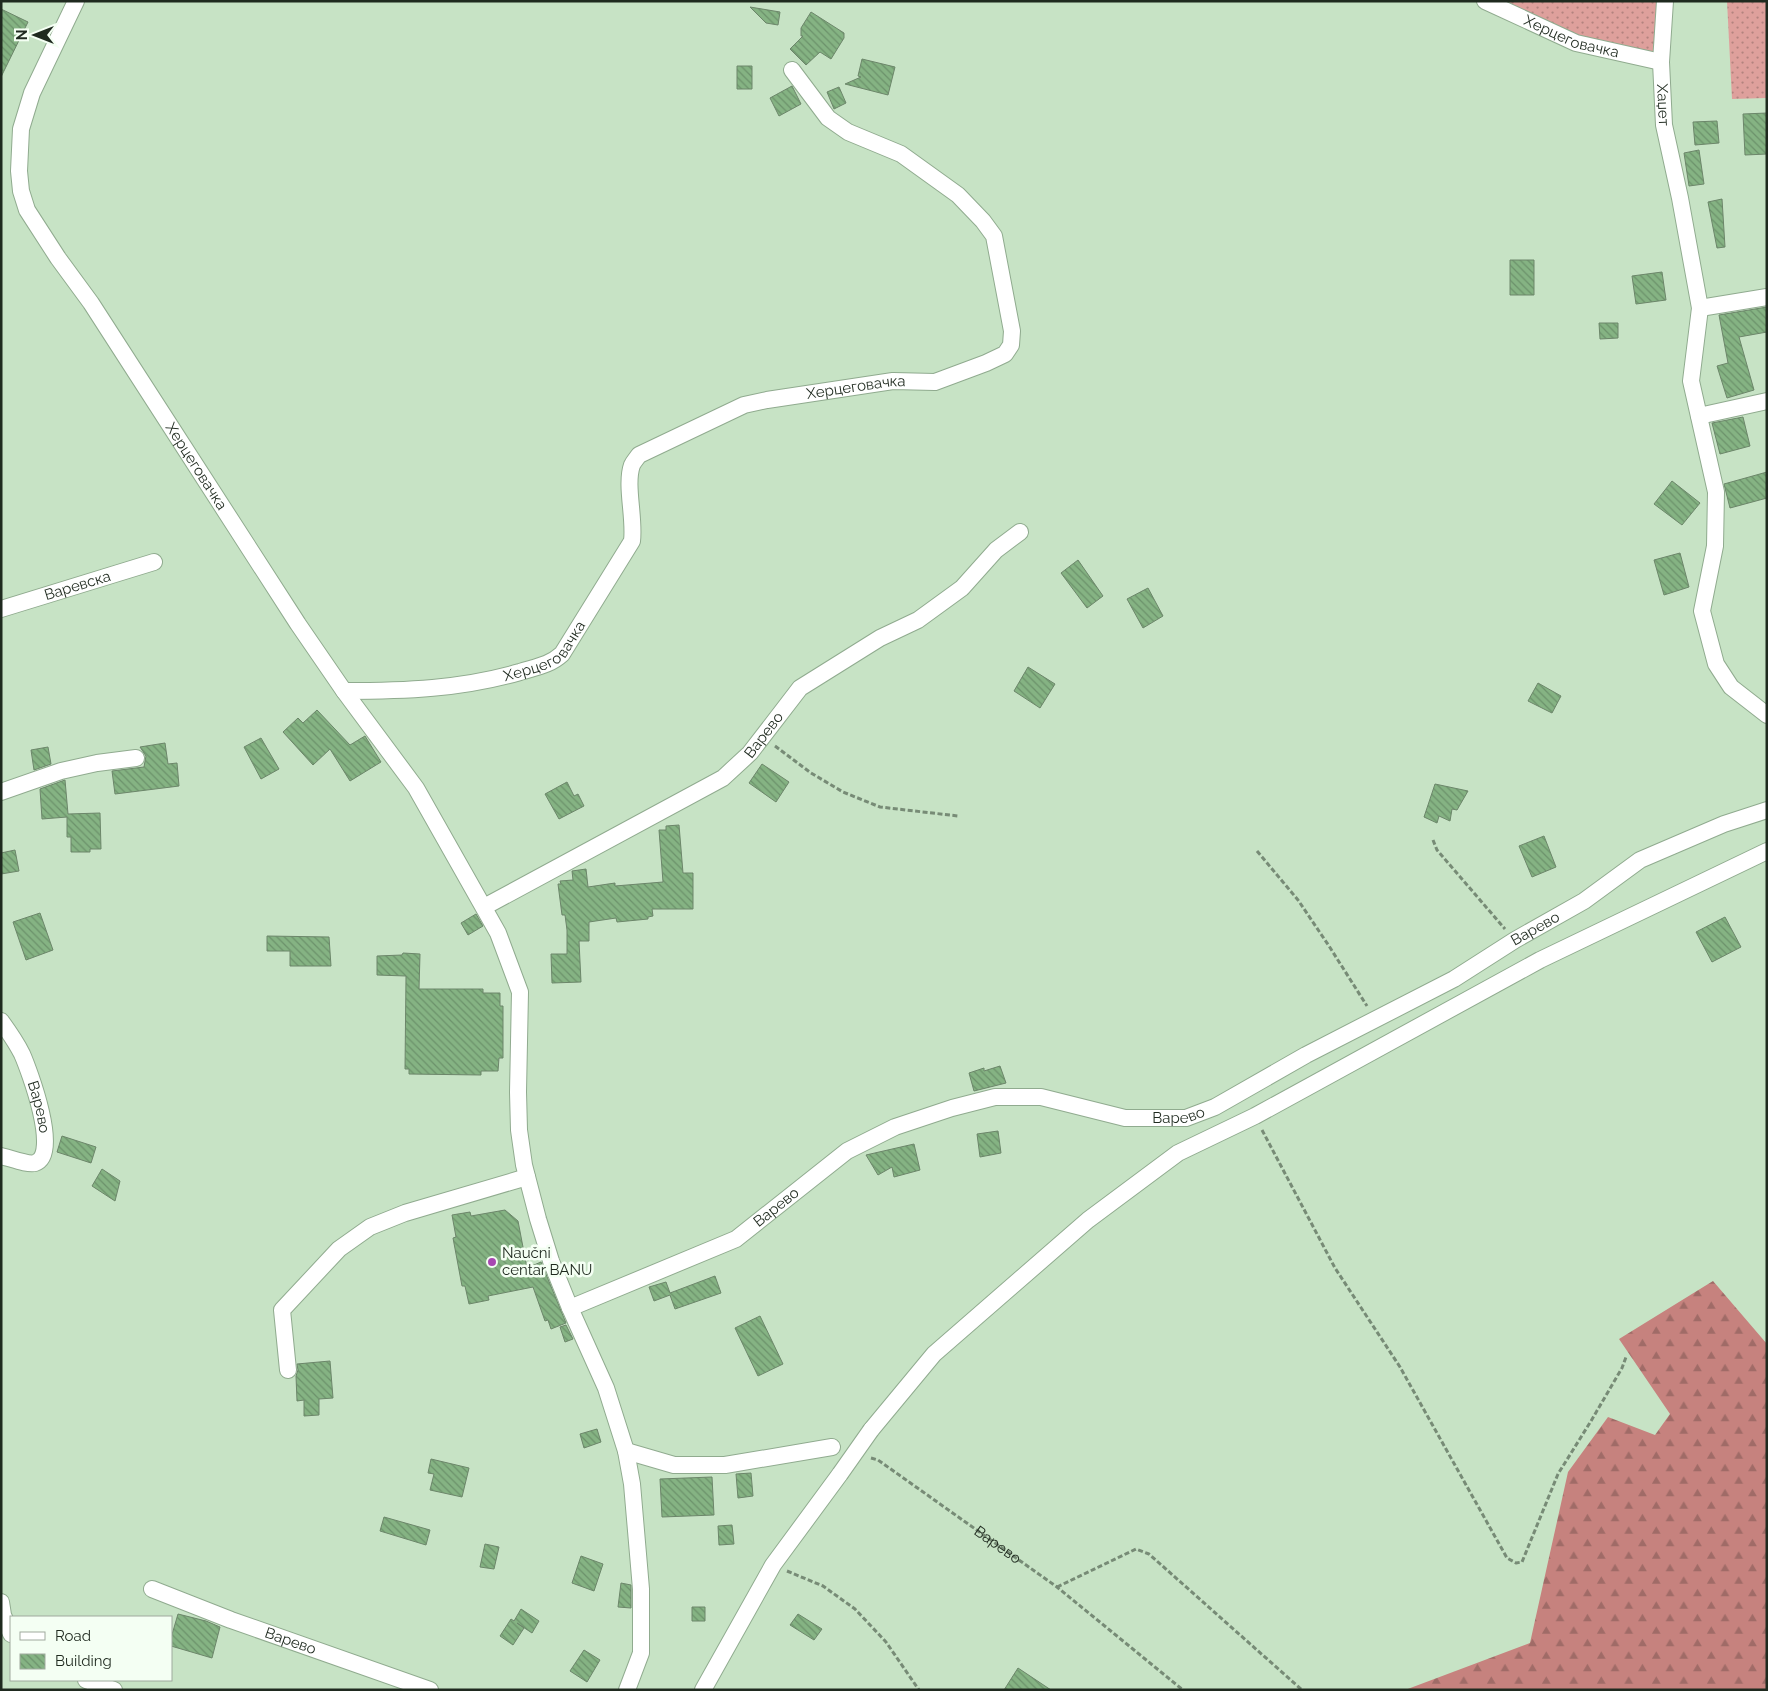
<svg xmlns="http://www.w3.org/2000/svg" width="1768" height="1691" viewBox="0 0 1768 1691" font-family="Raleway,sans-serif">
  <style>
    .grass { fill: url(#grass-dots) }
    .forest { fill: url(#forest-firs) }
    .building { fill: url(#building-back-hatch); stroke: #6c866a }
    .lines { fill: none; stroke-linecap: round; stroke-linejoin: round }
    .minor-casing { stroke: #90ab8f; stroke-width: 18 }
    .path { stroke: #778b76; stroke-width: 3; stroke-dasharray: 5 2.5; stroke-linecap: butt }
    .minor { stroke: #fff; stroke-width: 16 }
    .minor-bridge-casing { stroke: #90ab8f; stroke-width: 18; stroke-linecap: butt }
    .minor-bridge { stroke: #fff; stroke-width: 16 }
    .poi-dot { fill: #a748b1; stroke: #f4fff3; stroke-width: 2 }
    .labels { text-anchor: middle; stroke-width: 5; stroke-linejoin: round; paint-order: stroke }
    .street-label { font-size: 15px; fill: #1f2a1f; stroke: #f4fff3 }
    .poi-label { font-size: 15px; fill: #1f2a1f; stroke: #f4fff3; text-anchor: start }
  </style>
  <defs>
    <pattern id="grass-dots" width="8" height="8" patternUnits="userSpaceOnUse" patternTransform="scale(1.25)"><rect width="8" height="8" fill="#dea09c"/><path d="M2 2h.1M6 6h.1" fill="none" stroke="#b3837f" stroke-width="1.8" stroke-linecap="round"/></pattern>
    <pattern id="forest-firs" width="22" height="20" patternUnits="userSpaceOnUse" patternTransform="scale(1.25)"><rect width="22" height="20" fill="#c6827e"/><path d="M5 1l3.5 6h-7zM16 11l3.5 6h-7z" fill="#a06b67"/></pattern>
    <pattern id="building-back-hatch" width="6" height="6" patternUnits="userSpaceOnUse" patternTransform="scale(1.25)"><rect width="6" height="6" fill="#85b383"/><path d="M-1 5l2 2M0 0l6 6M5-1l2 2" fill="none" stroke="#6c926b"/></pattern>
  </defs>
  <rect width="100%" height="100%" fill="#c7e3c5"/>
  <!-- grass -->
  <path class="grass" d="M 1486,1 L 1665,1 L 1661,62 L 1576,43 Z
    M 1727,1 L 1767,1 L 1767,98 L 1732,99 Z"/>
  <!-- forest -->
  <path class="forest" d="M 1713,1281 L 1767,1344 L 1767,1690 L 1405,1690 L 1530,1643 L 1568,1472 L 1608,1417 L 1655,1435 L 1670,1414 L 1619,1339 Z"/>
  <!-- building -->
  <path class="building" d="M 750,7 L 780,12 L 778,25 L 766,23 Z
    M 1,9 L 28,22 L 1,77 Z
    M 811,12 L 844,33 L 844,38 L 831,59 L 820,52 L 806,65 L 790,49 L 803,36 L 801,36 L 801,28 Z
    M 862,59 L 895,67 L 888,95 L 845,84 L 861,77 L 858,76 Z
    M 737,66 L 752,66 L 752,89 L 737,89 Z
    M 792,86 L 801,104 L 779,116 L 770,98 Z
    M 839,87 L 846,103 L 834,109 L 827,92 Z
    M 1767,113 L 1767,154 L 1745,155 L 1743,114 Z
    M 1717,121 L 1719,143 L 1695,145 L 1693,122 Z
    M 1699,150 L 1704,184 L 1689,186 L 1684,153 Z
    M 1722,199 L 1725,247 L 1717,248 L 1708,202 Z
    M 1510,260 L 1534,260 L 1534,295 L 1510,295 Z
    M 1662,272 L 1666,300 L 1636,304 L 1632,276 Z
    M 1767,307 L 1767,332 L 1739,337 L 1754,390 L 1727,398 L 1717,366 L 1728,363 L 1719,315 Z
    M 1599,323 L 1618,323 L 1618,338 L 1600,339 Z
    M 1743,417 L 1750,446 L 1720,454 L 1712,423 Z
    M 1767,472 L 1767,498 L 1730,508 L 1724,484 Z
    M 1672,481 L 1700,503 L 1682,525 L 1654,504 Z
    M 1680,553 L 1689,587 L 1664,595 L 1654,560 Z
    M 1078,560 L 1103,596 L 1087,608 L 1061,573 Z
    M 1148,588 L 1163,616 L 1143,628 L 1127,599 Z
    M 1028,667 L 1055,684 L 1040,708 L 1014,691 Z
    M 1538,683 L 1561,696 L 1552,713 L 1528,701 Z
    M 317,710 L 350,745 L 365,736 L 381,762 L 350,781 L 330,749 L 313,765 L 283,732 L 298,718 L 303,723 Z
    M 261,738 L 279,769 L 261,779 L 244,747 Z
    M 165,743 L 168,764 L 177,763 L 179,786 L 115,794 L 112,771 L 144,767 L 146,756 L 140,747 Z
    M 48,747 L 51,764 L 34,770 L 31,750 Z
    M 762,764 L 789,782 L 776,802 L 749,783 Z
    M 65,780 L 68,814 L 100,813 L 101,849 L 90,849 L 90,852 L 71,852 L 71,837 L 67,837 L 67,817 L 42,819 L 40,789 Z
    M 567,782 L 574,796 L 578,794 L 584,806 L 559,819 L 545,794 Z
    M 1435,784 L 1468,791 L 1457,810 L 1452,809 L 1450,821 L 1439,816 L 1437,823 L 1424,817 Z
    M 679,825 L 683,873 L 693,873 L 693,909 L 652,909 L 653,916 L 648,917 L 648,919 L 617,922 L 616,918 L 589,922 L 589,941 L 579,941 L 581,982 L 552,983 L 551,954 L 567,954 L 567,930 L 565,915 L 562,915 L 558,884 L 561,884 L 560,881 L 573,880 L 572,871 L 586,869 L 588,887 L 615,883 L 615,886 L 663,882 L 659,830 L 666,830 L 666,826 Z
    M 1544,836 L 1556,867 L 1532,877 L 1519,846 Z
    M 15,850 L 19,871 L 1,874 L 1,853 Z
    M 40,913 L 53,950 L 26,960 L 13,922 Z
    M 476,914 L 483,926 L 468,935 L 461,923 Z
    M 1725,917 L 1741,947 L 1712,962 L 1696,932 Z
    M 267,936 L 329,937 L 331,966 L 290,966 L 290,951 L 267,951 Z
    M 403,953 L 420,954 L 419,989 L 483,989 L 483,993 L 500,993 L 500,1006 L 503,1006 L 503,1058 L 499,1058 L 498,1071 L 481,1071 L 481,1075 L 409,1074 L 409,1069 L 405,1069 L 406,976 L 377,975 L 377,956 L 402,955 Z
    M 1000,1066 L 1006,1083 L 974,1091 L 969,1073 L 984,1068 L 984,1071 Z
    M 998,1131 L 1001,1153 L 980,1157 L 977,1134 Z
    M 62,1136 L 96,1147 L 91,1163 L 57,1152 Z
    M 914,1144 L 920,1170 L 894,1177 L 892,1167 L 878,1175 L 866,1155 Z
    M 102,1169 L 120,1181 L 115,1201 L 92,1186 Z
    M 505,1210 L 518,1221 L 527,1268 L 541,1262 L 566,1323 L 551,1329 L 548,1320 L 545,1321 L 533,1287 L 488,1296 L 489,1300 L 469,1304 L 465,1286 L 462,1286 L 453,1238 L 456,1237 L 452,1215 L 470,1212 L 471,1216 Z
    M 715,1276 L 721,1293 L 675,1309 L 670,1295 L 654,1301 L 649,1287 L 666,1282 L 670,1293 Z
    M 760,1316 L 783,1364 L 758,1376 L 735,1328 Z
    M 566,1325 L 573,1339 L 565,1342 L 560,1327 Z
    M 330,1361 L 333,1398 L 319,1399 L 319,1415 L 304,1416 L 304,1400 L 297,1401 L 296,1376 L 298,1370 L 297,1364 Z
    M 597,1429 L 601,1442 L 584,1448 L 580,1434 Z
    M 431,1459 L 469,1468 L 462,1497 L 430,1490 L 434,1474 L 428,1473 Z
    M 751,1473 L 753,1496 L 738,1498 L 736,1474 Z
    M 712,1477 L 714,1515 L 662,1517 L 660,1479 Z
    M 384,1517 L 430,1530 L 426,1545 L 380,1531 Z
    M 732,1525 L 734,1544 L 719,1545 L 718,1526 Z
    M 485,1544 L 499,1547 L 494,1569 L 480,1567 Z
    M 581,1556 L 603,1564 L 594,1591 L 572,1583 Z
    M 621,1583 L 631,1585 L 631,1608 L 618,1607 Z
    M 692,1607 L 705,1607 L 705,1621 L 692,1621 Z
    M 521,1609 L 539,1621 L 532,1633 L 517,1623 L 524,1628 L 513,1645 L 500,1636 L 511,1619 L 514,1621 Z
    M 178,1614 L 206,1621 L 220,1627 L 212,1658 L 171,1646 L 171,1638 Z
    M 798,1614 L 822,1629 L 814,1640 L 790,1625 Z
    M 584,1650 L 600,1660 L 587,1682 L 570,1671 Z
    M 1018,1668 L 1051,1690 L 1004,1690 Z"/>
  <g class="lines">
    <!-- minor casing -->
    <g class="minor-casing">
      <g id="minor">
        <path id="s2" d="M 76,1 L 32,93 L 21,129 L 19,171 L 21,191 L 27,210 L 58,258 L 91,303 L 298,624 L 344,691 L 416,788 L 498,933 L 520,992 L 518,1092 L 519,1130 L 524,1165 L 538,1219 L 551,1261 L 570,1308 L 606,1388 L 626,1451 L 632,1484 L 641,1589 L 641,1653 L 627,1690"/>
        <path id="s3" d="M 1485,1 L 1576,43 L 1661,62"/>
        <path id="s4" d="M 1665,1 L 1661,62 L 1664,125 L 1680,198 L 1700,308 L 1691,381 L 1716,492 L 1715,546 L 1702,611 L 1716,664 L 1731,687 L 1767,715"/>
        <path d="M 1700,308 L 1767,297"/>
        <path d="M 1699,416 L 1767,401"/>
        <path id="s5" d="M 1,609 L 154,562"/>
        <path id="s6" d="M 344,691 C 405,691 461,689 520,672 C 536,667 550,665 562,654 L 632,541 C 635,518 625,485 632,465 C 634,461 637,458 639,455 L 744,405 L 767,400 L 893,381 L 935,382 L 986,363 L 1005,354 L 1011,345 L 1012,331 L 994,236 L 983,221 L 958,195 L 901,154 L 848,132 L 828,118 L 792,70"/>
        <path d="M 1,792 L 61,771 L 97,763 L 136,758"/>
        <path id="s7" d="M 484,907 L 723,778 L 750,753 L 800,688 L 880,638 L 918,620 L 962,588 L 996,550 L 1020,532"/>
        <path id="s8" d="M 1,1021 C 9,1032 16,1042 22,1054 C 29,1070 61,1155 35,1163 C 28,1165 10,1158 1,1156"/>
        <path id="s9" d="M 570,1308 L 736,1239 L 847,1151 L 895,1127 L 952,1108 L 995,1097 L 1041,1097 L 1125,1118 L 1186,1118 L 1215,1107 L 1306,1055 L 1454,979 L 1515,940 L 1584,901 L 1640,860 L 1724,824 L 1767,810"/>
        <path d="M 288,1370 L 282,1310 L 339,1249 L 370,1227 L 405,1213 L 527,1177"/>
        <path d="M 871,1430 L 934,1354 L 1088,1220 L 1178,1153 L 1255,1116 L 1540,960 L 1767,851"/>
        <path d="M 626,1451 L 674,1465 L 725,1465 L 832,1447"/>
        <path id="s10" d="M 152,1589 L 231,1620 L 430,1690"/>
        <path d="M 1,1602 L 3,1615 L 11,1634"/>
        <path d="M 86,1680 L 114,1690"/>
        <path d="M 703,1690 L 773,1565 L 840,1474"/>
      </g>
    </g>
    <!-- path -->
    <g class="path">
      <path d="M 775,746 L 811,773 L 843,792 L 880,807 L 958,816"/>
      <path d="M 1433,840 L 1437,850 L 1505,929"/>
      <path d="M 1257,851 L 1298,900 L 1329,946 L 1367,1006"/>
      <path d="M 1262,1130 L 1335,1268 L 1400,1367 L 1507,1558 L 1516,1563 L 1522,1562 L 1558,1474 L 1591,1421 L 1622,1368 L 1626,1357"/>
      <path id="s1" d="M 871,1458 L 878,1460 L 1057,1587 L 1183,1690"/>
      <path d="M 787,1571 L 823,1586 L 855,1609 L 886,1642 L 919,1690"/>
      <path d="M 1057,1587 L 1136,1549 L 1149,1554 L 1302,1690"/>
    </g>
    <!-- minor -->
    <use href="#minor" class="minor"/>
    <!-- minor-bridge casing -->
    <g class="minor-bridge-casing">
      <path id="minor-bridge" d="M 840,1474 L 871,1430"/>
    </g>
    <!-- minor-bridge -->
    <use href="#minor-bridge" class="minor-bridge"/>
  </g>
  <!-- markers -->
  <circle class="poi-dot" cx="492" cy="1262" r="5"/>
  <g class="labels">
    <!-- street labels -->
    <g class="street-label">
      <text dy="5" stroke="none"><textPath href="#s3" startOffset="94">Херцеговачка</textPath></text>
      <text dy="5" stroke="none"><textPath href="#s4" startOffset="104">Хаџет</textPath></text>
      <text dy="5" stroke="none"><textPath href="#s6" startOffset="675">Херцеговачка</textPath></text>
      <text dy="5" stroke="none"><textPath href="#s2" startOffset="529">Херцеговачка</textPath></text>
      <text dy="5" stroke="none"><textPath href="#s5" startOffset="80">Варевска</textPath></text>
      <text dy="5" stroke="none"><textPath href="#s6" startOffset="211">Херцеговачка</textPath></text>
      <text dy="5" stroke="none"><textPath href="#s7" startOffset="331">Варево</textPath></text>
      <text dy="5" stroke="none"><textPath href="#s9" startOffset="1071">Варево</textPath></text>
      <text dy="5" stroke="none"><textPath href="#s8" startOffset="95">Варево</textPath></text>
      <text dy="5" stroke="none"><textPath href="#s9" startOffset="666">Варево</textPath></text>
      <text dy="5" stroke="none"><textPath href="#s9" startOffset="231">Варево</textPath></text>
      <text dy="5" stroke="none"><textPath href="#s1" startOffset="154">Варево</textPath></text>
      <text dy="5" stroke="none"><textPath href="#s10" startOffset="148">Варево</textPath></text>
    </g>
    <!-- poi labels -->
    <g class="poi-label">
      <text x="502" y="1258">Naučni<tspan x="502" dy="17">centar BANU</tspan></text>
    </g>
  </g>
  <!-- border -->
  <rect width="1768" height="1691" fill="none" stroke="#1f2a1f" stroke-width="5"/>
  <!-- legend -->
  <rect x="10" y="1616" width="162" height="65" fill="#f4fff3" stroke="#9faa9e"/>
  <rect x="20" y="1632" width="25" height="8" fill="#ffffff" stroke="#9faa9e"/>
  <text x="55" y="1641" font-size="15" fill="#1f2a1f">Road</text>
  <rect x="20" y="1654" width="25" height="15" fill="url(#building-back-hatch)" stroke="#9faa9e"/>
  <text x="55" y="1666" font-size="15" fill="#1f2a1f">Building</text>
  <!-- north arrow -->
  <g transform="translate(35 35) rotate(270)" stroke="#f4fff3" stroke-width="4" paint-order="stroke">
  <path d="M0-4L9 19L0 12L-9 19Z" fill="#1f2a1f"/>
  <text y="-8" font-size="14" font-weight="bold" text-anchor="middle" fill="#1f2a1f">N</text>
  </g>
</svg>
